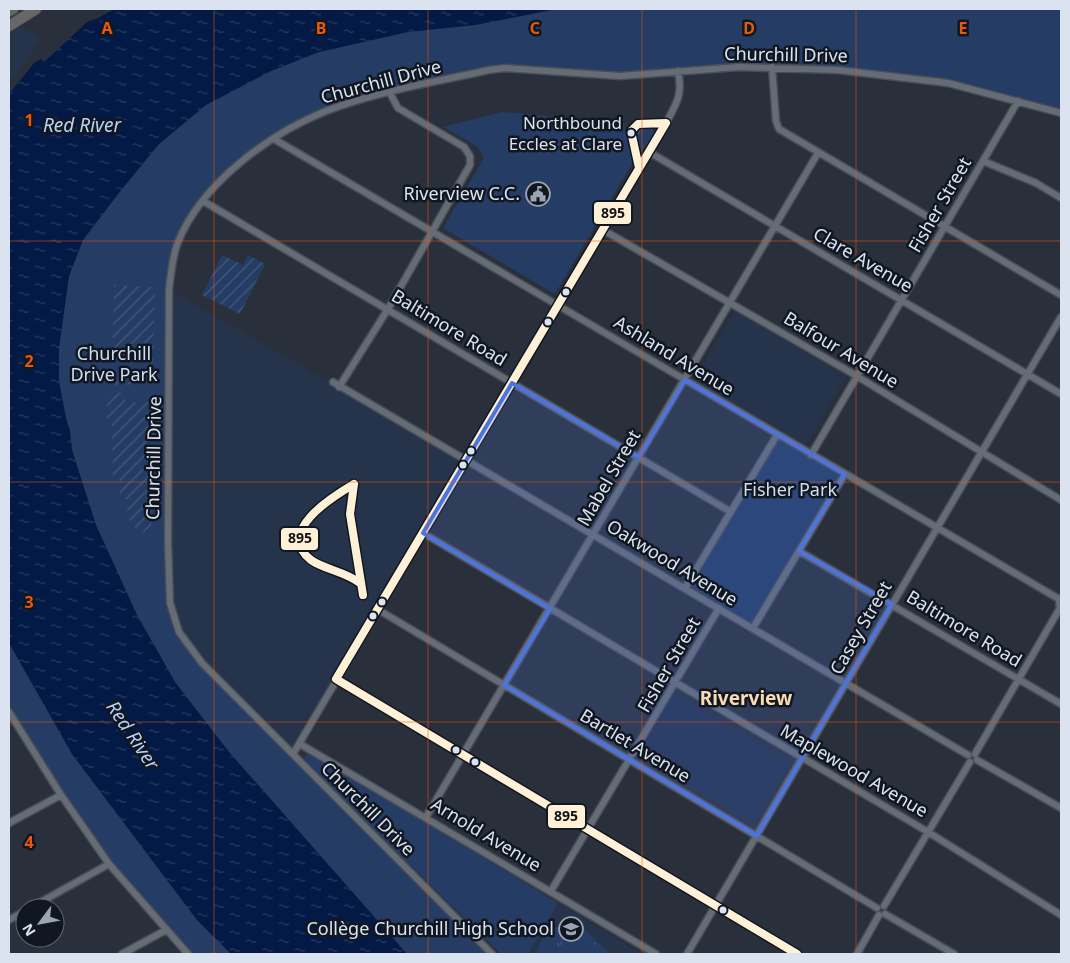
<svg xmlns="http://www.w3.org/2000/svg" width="1070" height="963" viewBox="0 0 1070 963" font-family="'Noto Sans',sans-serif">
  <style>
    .built { fill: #25334b }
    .grass { fill: url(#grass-tufts) }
    .park { fill: #253d65 }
    .garden { fill: url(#garden-furrows) }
    .water { fill: url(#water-ripples) }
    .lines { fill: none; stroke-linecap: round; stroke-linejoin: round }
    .minor-casing { stroke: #484d57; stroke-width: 9 }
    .highway-casing { stroke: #484d57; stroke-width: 12 }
    .minor { stroke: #666c75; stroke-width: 6 }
    .highway { stroke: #686767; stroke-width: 10 }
    .bus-1-casing { stroke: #111720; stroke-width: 11 }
    .bus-1 { stroke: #fff0d8; stroke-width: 8 }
    .marked { fill: #4c73de; fill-opacity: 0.2; stroke: #4c73de; stroke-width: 4; stroke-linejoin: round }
    .grid { fill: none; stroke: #e8590c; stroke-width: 1; stroke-opacity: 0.55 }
    .bus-dot { fill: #dbe3f1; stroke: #111720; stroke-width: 2 }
    .labels { text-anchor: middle; stroke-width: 5; stroke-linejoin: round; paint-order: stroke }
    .bus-label { font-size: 17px; fill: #dbe3f1; stroke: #111720; text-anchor: end }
    .street-label { font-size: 18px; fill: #dbe3f1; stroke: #111720 }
    .poi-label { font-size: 18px; fill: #dbe3f1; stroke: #111720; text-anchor: end }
    .park-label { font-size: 18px; fill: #d2def1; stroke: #111720 }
    .water-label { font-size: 19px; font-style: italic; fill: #b9d1f7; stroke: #111720 }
    .neighbourhood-label { font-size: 19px; font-weight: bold; fill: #fbdab6; stroke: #111720 }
    .grid-label { font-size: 16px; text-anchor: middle; font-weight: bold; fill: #e8590c; stroke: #111720; stroke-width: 5; stroke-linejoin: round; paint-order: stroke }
    .line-badge { stroke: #111720; stroke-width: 2 }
    .pale-badge-label { font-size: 14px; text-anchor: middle; font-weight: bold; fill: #111 }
  </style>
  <defs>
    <pattern id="grass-tufts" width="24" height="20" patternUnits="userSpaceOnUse" patternTransform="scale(1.25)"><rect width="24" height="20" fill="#253d65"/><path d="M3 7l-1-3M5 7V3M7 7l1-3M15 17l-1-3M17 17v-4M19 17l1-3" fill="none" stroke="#44597c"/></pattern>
    <pattern id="garden-furrows" width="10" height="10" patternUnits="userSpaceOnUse" patternTransform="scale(1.25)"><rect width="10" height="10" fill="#253d65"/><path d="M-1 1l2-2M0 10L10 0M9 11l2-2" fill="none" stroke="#44597c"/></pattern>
    <pattern id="water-ripples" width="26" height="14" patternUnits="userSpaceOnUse" patternTransform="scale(1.25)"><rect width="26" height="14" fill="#041a46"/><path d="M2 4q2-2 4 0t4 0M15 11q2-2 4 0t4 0" fill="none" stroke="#283b61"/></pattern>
  </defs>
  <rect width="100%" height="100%" fill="#2a303b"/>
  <!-- built -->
  <path class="built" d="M 21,26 L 41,38 L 15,78 L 9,74 L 9,34 Z
    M 169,290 L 465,460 L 293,754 L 179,632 L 170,603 Z
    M 735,311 L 846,376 L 805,447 L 693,381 Z
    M 675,693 L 791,762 L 754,824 L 638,754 Z
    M 558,903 L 642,954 L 528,954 Z"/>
  <!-- grass -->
  <path class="grass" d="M 643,126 L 651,128 L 654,133 L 640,155 C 635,145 631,133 643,126 Z
    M 572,923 L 583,928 L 610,954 L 537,954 C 538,937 555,924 572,923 Z"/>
  <!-- park -->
  <path class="park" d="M 557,9 L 1060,9 L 1061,113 L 948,83 L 772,67 L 620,76 L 505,68 L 390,93 L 314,116 L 239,163 L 191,217 L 171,266 L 170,603 L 185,642 L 492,954 L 407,954 L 229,752 L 175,682 L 137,615 L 96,525 L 72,450 L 70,431 L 66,418 L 59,381 L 59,348 L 69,276 L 83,240 L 118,194 L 159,144 L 206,105 L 271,71 L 319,52 L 408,32 L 475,25 Z
    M 503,112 L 624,123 L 634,160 L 555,294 L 443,228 L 484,158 L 477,146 L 443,127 Z
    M 778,439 L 841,475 L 752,623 L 691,587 Z
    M 9,643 L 72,754 L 197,920 L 231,954 L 188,954 L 109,864 L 9,711 Z
    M 308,751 L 558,903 L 528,954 L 501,954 L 310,767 L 304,758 Z
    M 578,928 L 603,954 L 552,954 Z"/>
  <!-- garden -->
  <path class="garden" d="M 222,255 L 243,265 L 248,255 L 265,264 L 240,314 L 202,295 Z
    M 114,285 L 155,287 L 153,363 L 112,361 Z
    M 117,372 L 137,384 L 115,386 Z
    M 124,392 L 125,402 L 155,403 L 151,532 L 135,531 L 135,521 L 127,520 L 128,499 L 120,498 L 120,479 L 113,479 L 112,423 L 107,423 L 107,393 Z"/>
  <!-- water -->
  <path class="water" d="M 114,9 L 557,9 L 475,25 L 408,32 L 319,52 L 271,71 L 206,105 L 159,144 L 118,194 L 83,240 L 69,276 L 59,348 L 59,381 L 66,418 L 70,431 L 72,450 L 96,525 L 137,615 L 175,682 L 229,752 L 407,954 L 231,954 L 197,920 L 72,754 L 9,643 L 9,94 L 34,63 L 41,59 L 44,62 L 87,22 L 98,18 Z"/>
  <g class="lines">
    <!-- minor casing -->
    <g class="minor-casing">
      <path id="minor" d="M 772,67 L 776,121 L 779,129 L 1061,295
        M 274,139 L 1059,599
        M 649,152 L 1061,394
        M 983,161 L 1036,183 L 1061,198
        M 203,201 L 731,512
        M 603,230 L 850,372 L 1061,500
        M 333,382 L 968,755
        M 339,387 L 388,309 L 470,165 L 470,156 L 464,147 L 398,108 L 390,93
        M 811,455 L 1018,101
        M 423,533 L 928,832 L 1061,915
        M 799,551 L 1061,704
        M 685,588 L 777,435
        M 377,609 L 877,908
        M 753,628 L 845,474
        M 336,679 L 797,954
        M 9,712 L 61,795 L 109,864 L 188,954
        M 300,744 L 656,954
        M 293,754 L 666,123 C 677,103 683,94 678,71
        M 975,754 L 1060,608 L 1059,602 L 1061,598
        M 977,760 L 1061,808
        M 426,817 L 818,153
        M 9,823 L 61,795
        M 551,891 L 719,608
        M 884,906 L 970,762
        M 30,908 L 109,864
        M 885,914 L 954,954
        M 9,920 L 25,911
        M 122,954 L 166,930
        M 492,954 L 202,663 L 179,632 L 170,603 L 168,543 L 169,290 C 171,274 172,257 178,242 C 202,183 269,134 326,111 C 378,91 435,82 489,70 L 505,68 L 620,76 L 739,67 L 838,70 L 948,83 L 1061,113
        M 687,954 L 1061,317
        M 857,954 L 879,915"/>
    </g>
    <!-- highway casing -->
    <g class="highway-casing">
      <path id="highway" d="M 9,11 L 13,9
        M 9,26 L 36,9"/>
    </g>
    <!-- minor -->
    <use href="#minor" class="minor"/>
    <!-- highway -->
    <use href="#highway" class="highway"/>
    <!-- bus-1 casing -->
    <g class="bus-1-casing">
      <path id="bus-1" d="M 354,484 C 332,497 275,532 311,560 C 323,569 344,571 360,583
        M 354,484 L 350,514 L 363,595
        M 336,679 L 666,123 L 638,124 L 631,131 L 639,168
        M 336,679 L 797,954"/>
    </g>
    <!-- bus-1 -->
    <use href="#bus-1" class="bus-1"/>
  </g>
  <!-- marked area -->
  <path class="marked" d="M 685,380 L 845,474 L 799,551 L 892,604 L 757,836 L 504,685 L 550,609 L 423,533 L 512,383 L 639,457 Z"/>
  <!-- grid -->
  <path class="grid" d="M 214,9 L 214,954M 428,9 L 428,954M 642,9 L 642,954M 856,9 L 856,954M 9,241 L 1061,241M 9,482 L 1061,482M 9,722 L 1061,722"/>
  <!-- icons -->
  <defs>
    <g id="civic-ring" transform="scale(1.25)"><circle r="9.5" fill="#111720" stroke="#9da4b1" stroke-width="1.5"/><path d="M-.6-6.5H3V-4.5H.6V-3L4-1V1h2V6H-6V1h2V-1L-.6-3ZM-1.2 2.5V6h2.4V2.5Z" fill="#9da4b1"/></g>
    <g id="school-ring" transform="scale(1.25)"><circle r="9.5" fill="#111720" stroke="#9da4b1" stroke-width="1.5"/><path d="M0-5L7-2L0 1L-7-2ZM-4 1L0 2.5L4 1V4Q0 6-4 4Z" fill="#9da4b1"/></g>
  </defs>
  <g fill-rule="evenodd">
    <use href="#civic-ring" x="538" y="194"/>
    <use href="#school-ring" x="571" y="929"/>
  </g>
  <!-- markers -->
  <g class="bus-dot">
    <circle cx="631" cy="133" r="4.5"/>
    <circle cx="566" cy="292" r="4.5"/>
    <circle cx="548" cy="322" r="4.5"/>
    <circle cx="471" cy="451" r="4.5"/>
    <circle cx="463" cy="465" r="4.5"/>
    <circle cx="382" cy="602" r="4.5"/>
    <circle cx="373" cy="616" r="4.5"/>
    <circle cx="456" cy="750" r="4.5"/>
    <circle cx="475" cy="762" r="4.5"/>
    <circle cx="723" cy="910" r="4.5"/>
  </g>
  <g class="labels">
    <!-- bus labels -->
    <g class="bus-label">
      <text x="622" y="129">Northbound<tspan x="622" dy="21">Eccles at Clare</tspan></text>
    </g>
    <!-- street labels -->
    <g class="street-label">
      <text transform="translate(786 55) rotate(1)" y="6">Churchill Drive</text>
      <text transform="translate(381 82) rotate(-15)" y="6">Churchill Drive</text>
      <text transform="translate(940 205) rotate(-60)" y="6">Fisher Street</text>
      <text transform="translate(863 260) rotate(30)" y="6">Clare Avenue</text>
      <text transform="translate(449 328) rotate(31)" y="6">Baltimore Road</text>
      <text transform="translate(841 350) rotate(31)" y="6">Balfour Avenue</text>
      <text transform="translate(674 356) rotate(31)" y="6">Ashland Avenue</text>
      <text transform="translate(154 458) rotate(-89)" y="6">Churchill Drive</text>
      <text transform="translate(609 478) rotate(-60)" y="6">Mabel Street</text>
      <text transform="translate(672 563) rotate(31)" y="6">Oakwood Avenue</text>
      <text transform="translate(861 628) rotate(-60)" y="6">Casey Street</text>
      <text transform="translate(964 629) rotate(31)" y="6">Baltimore Road</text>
      <text transform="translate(669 665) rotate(-60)" y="6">Fisher Street</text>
      <text transform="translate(635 746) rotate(31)" y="6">Bartlet Avenue</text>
      <text transform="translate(854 771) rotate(30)" y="6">Maplewood Avenue</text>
      <text transform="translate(368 809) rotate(45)" y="6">Churchill Drive</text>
      <text transform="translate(486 835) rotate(31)" y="6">Arnold Avenue</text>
    </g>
    <!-- poi labels -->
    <g class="poi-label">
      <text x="520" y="200">Riverview C.C.</text>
      <text x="554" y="935">Collège Churchill High School</text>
    </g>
    <!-- park labels -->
    <g class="park-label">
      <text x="114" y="360">Churchill<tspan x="114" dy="21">Drive Park</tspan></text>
      <text x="790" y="496">Fisher Park</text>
    </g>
    <!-- water labels -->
    <g class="water-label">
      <text x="82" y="132">Red River</text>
      <text transform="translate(133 735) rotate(56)" y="7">Red River</text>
    </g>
    <!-- neighbourhood labels -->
    <g class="neighbourhood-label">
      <text x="746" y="705">Riverview</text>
    </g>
  </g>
  <g class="grid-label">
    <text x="107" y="34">A</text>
    <text x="321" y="34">B</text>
    <text x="535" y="34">C</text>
    <text x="749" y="34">D</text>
    <text x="963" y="34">E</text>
    <text x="29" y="126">1</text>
    <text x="29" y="367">2</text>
    <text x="29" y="608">3</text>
    <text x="29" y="848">4</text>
  </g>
  <g class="line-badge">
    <rect x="593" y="201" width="39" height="24" rx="5" fill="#fff0d8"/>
    <rect x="280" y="527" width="39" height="24" rx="5" fill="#fff0d8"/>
    <rect x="547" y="804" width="39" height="25" rx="5" fill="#fff0d8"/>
  </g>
  <g class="pale-badge-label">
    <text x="613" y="218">895</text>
    <text x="300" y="543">895</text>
    <text x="566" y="821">895</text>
  </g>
  <!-- border -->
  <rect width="1070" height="963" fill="none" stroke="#dbe3f1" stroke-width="20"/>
  <!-- north arrow -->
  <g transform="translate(40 923) rotate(238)"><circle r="24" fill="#111720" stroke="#626974"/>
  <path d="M0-4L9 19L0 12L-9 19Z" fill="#9da4b1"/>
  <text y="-8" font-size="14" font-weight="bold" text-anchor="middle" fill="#dbe3f1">N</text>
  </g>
</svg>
